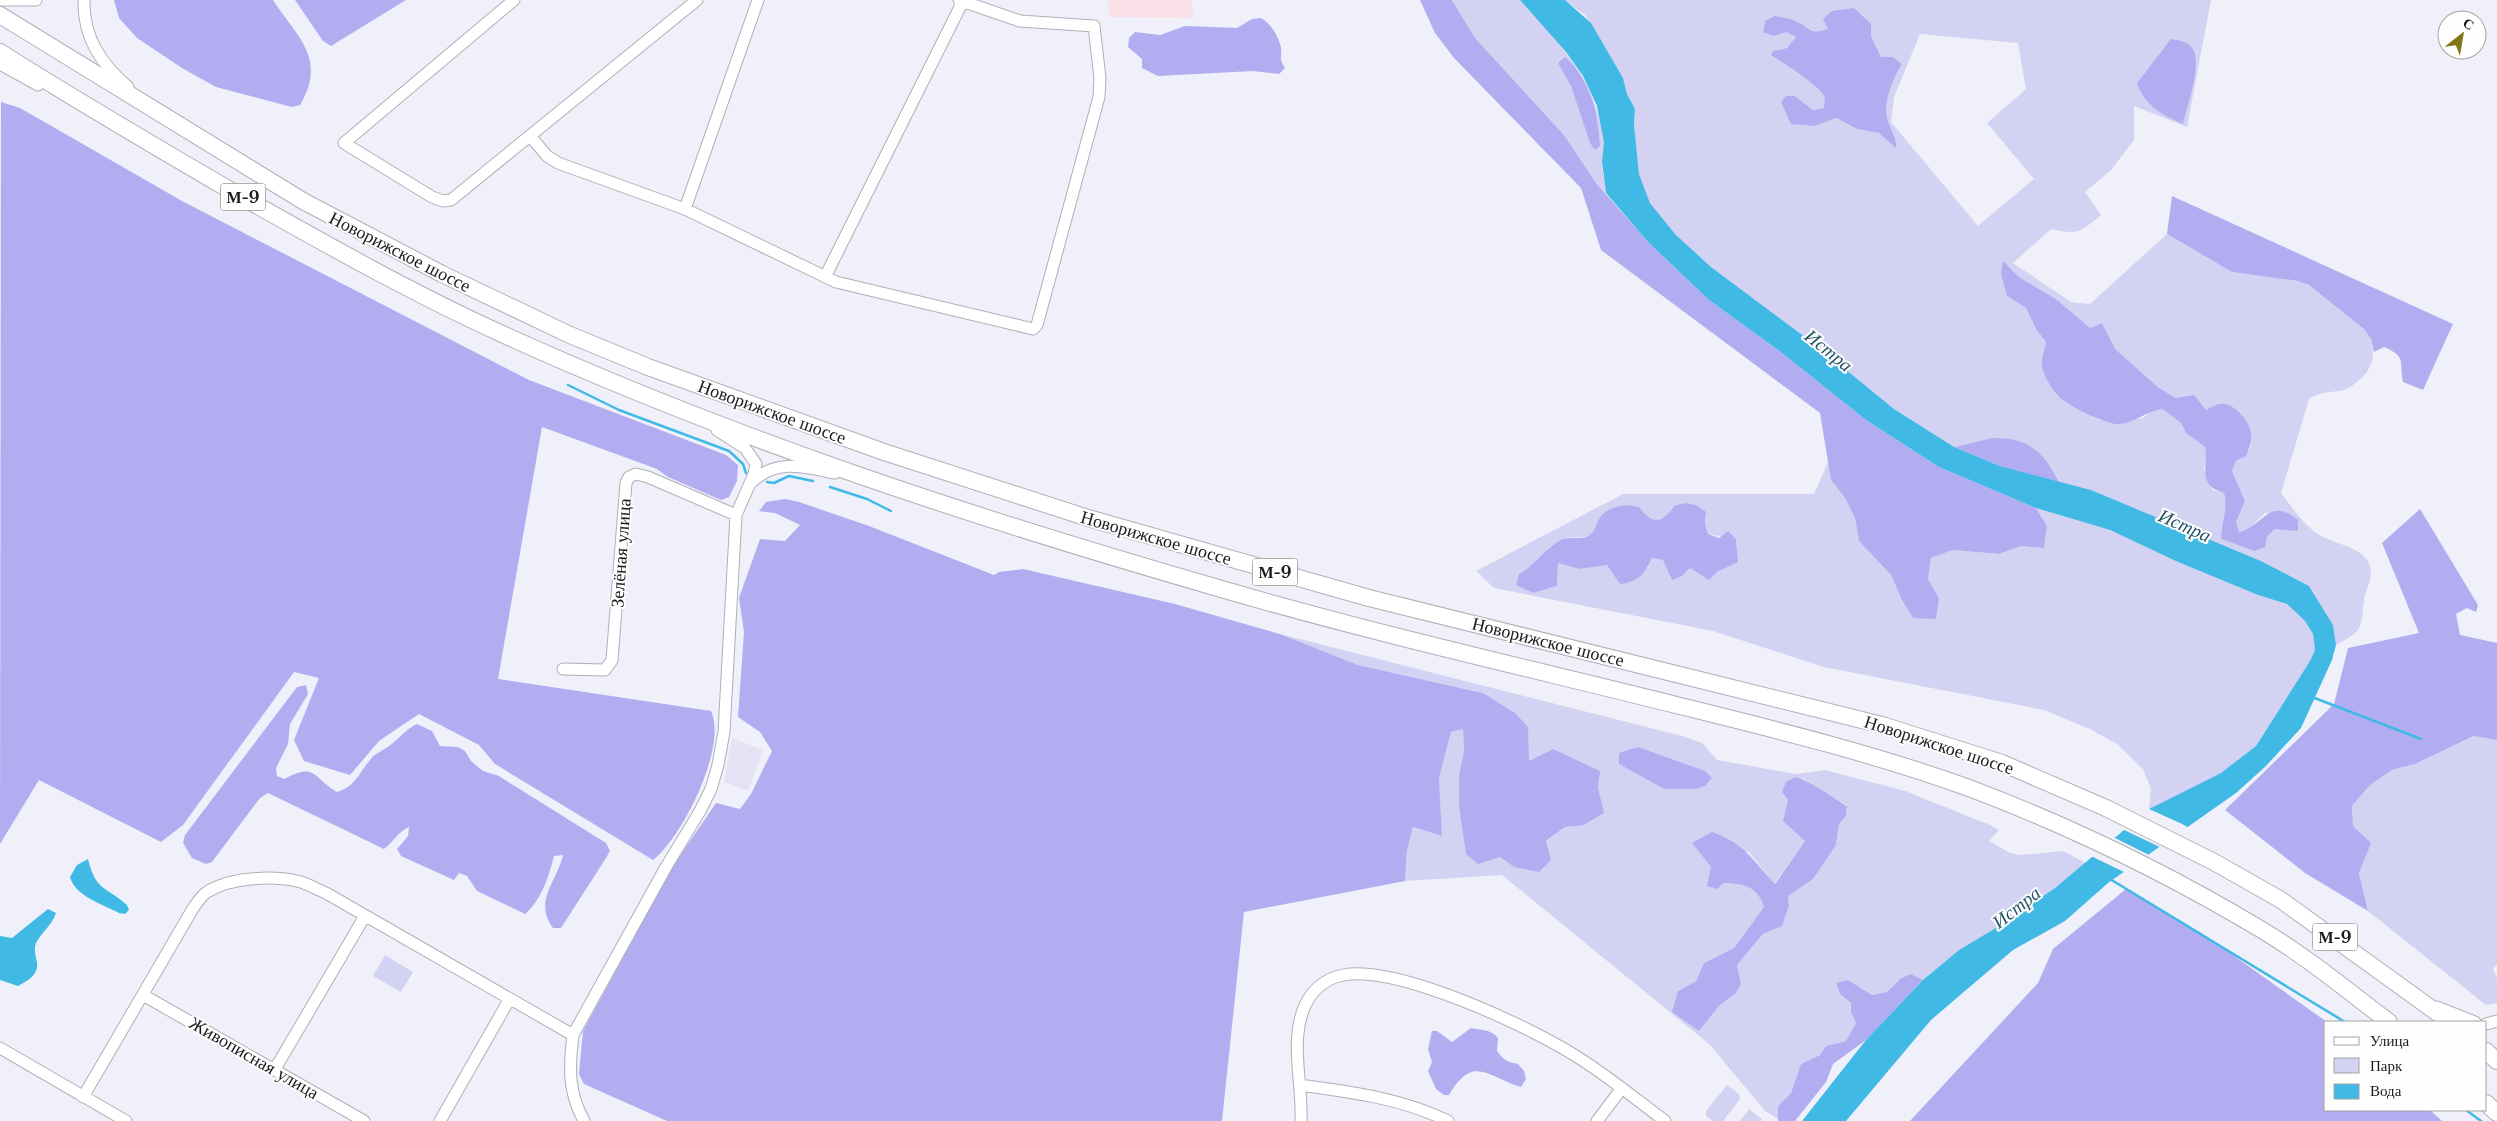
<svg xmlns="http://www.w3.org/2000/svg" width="2497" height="1121" viewBox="0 0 2497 1121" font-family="'Libre Baskerville',serif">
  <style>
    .built { fill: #e4e3f5 }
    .education { fill: #f9dfe6 }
    .green { fill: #d4d2f2; fill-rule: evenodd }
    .forest { fill: #b2adf1 }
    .water { fill: #41b9e5 }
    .pier { fill: #f0f0fa }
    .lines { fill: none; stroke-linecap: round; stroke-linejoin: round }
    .stream { stroke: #41b9e5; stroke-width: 2.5 }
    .minor-casing { stroke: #afafb8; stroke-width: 13 }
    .highway-casing { stroke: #afafb8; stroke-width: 18 }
    .minor { stroke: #fff; stroke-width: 11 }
    .highway { stroke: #fff; stroke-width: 16 }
    .labels { text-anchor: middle; stroke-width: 4; stroke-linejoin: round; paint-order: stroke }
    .shield { fill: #fefefe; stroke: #5e5e60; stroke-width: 1 }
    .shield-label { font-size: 16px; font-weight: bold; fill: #1a1a1d }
    .street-label { font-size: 18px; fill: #1a1a1d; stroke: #fefefe }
    .water-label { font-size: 19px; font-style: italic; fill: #245567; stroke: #fefefe }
  </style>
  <rect width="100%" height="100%" fill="#f0f0fa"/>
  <!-- built -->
  <path class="built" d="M 732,738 L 763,750 L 748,791 L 724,782 Z"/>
  <!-- education -->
  <path class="education" d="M 1108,0 L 1191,0 L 1194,18 L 1110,17 Z"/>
  <!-- green -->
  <path class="green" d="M 1452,0 L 1520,0 C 1559,43 1595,79 1604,139 C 1605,147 1602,155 1602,162 C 1602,172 1605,183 1606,193 L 1596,183 L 1564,135 L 1475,38 Z
    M 1565,0 L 2211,0 L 2187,127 L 2134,106 L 2134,140 L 2111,170 L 2085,192 L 2101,215 C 2079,233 2079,235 2051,229 L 2013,263 L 2071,302 L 2090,304 L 2167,234 L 2232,272 L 2298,281 L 2309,285 L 2365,330 C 2378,350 2375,368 2357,382 C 2354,384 2350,388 2347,389 C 2332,394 2326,389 2309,399 L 2281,493 C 2293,508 2305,528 2323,537 C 2337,544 2367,549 2370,567 C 2373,578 2366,589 2364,600 C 2360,630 2364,630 2336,645 L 2333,625 L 2309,586 L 2261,561 L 2091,490 L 2059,482 L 2051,467 L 1992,438 L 1954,447 L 1894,409 L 1817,346 L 1711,267 L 1675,234 L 1650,203 L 1639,174 L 1634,124 L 1635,109 L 1627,94 L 1623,78 L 1585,15 ZM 1765,21 L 1797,21 L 1806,29 L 1818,32 L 1871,24 L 1871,36 L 1881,57 L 1893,57 L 1902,64 C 1893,79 1882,103 1888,121 C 1891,131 1897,136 1896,147 L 1879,133 L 1857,129 L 1836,118 L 1815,126 L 1795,96 L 1813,110 L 1824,108 L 1824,96 L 1817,87 L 1773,51 L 1787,48 L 1796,37 L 1786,32 L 1763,32 ZM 1920,34 L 2018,43 L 2026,89 L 1987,123 L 2034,179 L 1978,226 L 1891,122 L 1894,97 ZM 2196,61 L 2183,124 L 2143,74 L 2151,67 ZM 2003,262 L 2019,277 L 2056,299 L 2090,328 L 2102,323 L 2114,349 L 2159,388 L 2176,398 L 2206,410 L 2216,405 L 2250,428 L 2251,446 L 2246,456 L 2236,461 L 2232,471 L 2245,501 L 2236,522 L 2239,532 L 2250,528 L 2266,512 L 2275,529 L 2254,551 L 2221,539 C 2221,523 2228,510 2224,493 L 2213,490 L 2204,469 L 2207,458 L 2205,447 L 2186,433 L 2181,423 L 2162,409 L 2151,411 L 2143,418 L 2131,419 L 2121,424 L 2099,420 L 2067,403 L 2057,396 L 2042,364 L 2046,342 L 2036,329 L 2026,308 L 2007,296 Z
    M 1829,460 L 1831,480 L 1845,498 L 1855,518 L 1859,541 L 1891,575 L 1901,598 L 1939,598 L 1928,579 L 1931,558 L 1953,550 L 1999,554 L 2021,546 L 2043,548 L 2047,526 L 2036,508 L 2110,530 L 2178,562 L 2258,595 L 2287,604 L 2305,621 L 2313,634 L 2315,650 L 2310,661 L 2256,746 L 2221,773 L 2149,809 L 2151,789 L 2143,769 L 2117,744 L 2090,729 L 2044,710 L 1824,667 L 1713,631 L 1494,588 L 1476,571 L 1623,494 L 1814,494 ZM 1706,512 L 1705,523 L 1708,534 L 1736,539 L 1737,562 L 1717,572 L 1690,568 L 1682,576 L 1663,560 L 1652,558 L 1648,568 L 1601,565 L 1579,569 L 1558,563 L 1557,586 L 1533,593 L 1519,574 C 1535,565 1545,547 1562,540 C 1580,532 1591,546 1599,519 L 1645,516 L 1657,520 L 1668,516 Z
    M 1280,634 L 1682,736 L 1702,743 L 1717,760 L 1796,774 L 1825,770 L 1905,791 L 1990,825 L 1999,830 L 1989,841 L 2010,853 L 2021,855 L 2063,851 L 2086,863 L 2055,888 L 1999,926 L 1959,950 L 1923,980 L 1911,974 L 1901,978 L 1887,992 L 1872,995 L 1848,980 L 1836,983 L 1840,994 L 1851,1003 L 1851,1012 L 1856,1023 L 1846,1041 L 1826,1046 L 1820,1055 L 1801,1064 L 1791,1093 L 1778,1106 L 1778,1119 L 1765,1111 L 1709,1044 L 1502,875 L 1405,881 L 1407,851 L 1413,827 L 1442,836 L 1439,778 L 1451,732 L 1463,729 L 1464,751 L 1459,775 L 1466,854 L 1500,857 L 1514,867 L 1565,827 L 1584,825 L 1604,813 L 1598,787 L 1529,761 L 1484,693 L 1358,665 ZM 1619,764 L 1695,789 L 1664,789 ZM 1804,779 L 1811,786 L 1847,805 L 1846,816 L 1839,824 L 1836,845 L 1812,879 L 1788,896 L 1789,906 L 1782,925 L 1763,934 L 1737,965 L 1741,984 L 1736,993 L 1719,1006 L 1699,1031 L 1678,991 L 1696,981 L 1704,963 L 1734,948 L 1764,907 C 1757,886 1744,884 1724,883 L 1693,844 L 1749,852 L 1774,884 L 1805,841 L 1788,800 Z
    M 2475,736 L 2497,740 L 2497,964 L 2493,969 L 2497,978 L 2497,1003 L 2486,1005 L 2368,911 L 2359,873 L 2370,843 L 2353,826 L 2352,806 L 2370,785 L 2392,770 L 2415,764 Z
    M 385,955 L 413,972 L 401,992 L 373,976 Z
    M 1727,1085 L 1739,1094 L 1740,1099 L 1723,1121 L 1713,1121 L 1706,1116 L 1706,1111 Z
    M 1749,1109 L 1762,1119 L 1761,1121 L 1740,1121 Z"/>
  <!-- forest -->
  <path class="forest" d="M 114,0 L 273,0 C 296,36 328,58 300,105 L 292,107 L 216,87 L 182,68 L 137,38 L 119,18 Z
    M 295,0 L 406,0 L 331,46 L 323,41 Z
    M 1420,0 L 1452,0 L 1475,38 L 1564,135 L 1596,183 L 1648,242 L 1709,300 L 1782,353 L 1866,420 L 1939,467 L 2036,508 L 2047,526 L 2044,548 L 2021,546 L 1999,554 L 1953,550 L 1931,558 L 1928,579 L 1939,598 L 1936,619 L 1913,618 L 1901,598 L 1891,575 L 1859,541 L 1855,518 L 1845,498 L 1831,480 L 1820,413 L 1601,250 L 1581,188 L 1454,58 L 1435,33 Z
    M 1854,8 L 1871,24 L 1871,36 L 1881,57 L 1893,57 L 1902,64 C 1893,79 1882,103 1888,121 C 1891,131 1897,137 1896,148 L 1879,133 L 1857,129 L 1836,118 L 1815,126 L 1791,124 L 1781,102 L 1786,96 L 1795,96 L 1813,110 L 1824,108 C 1824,104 1825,99 1824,96 C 1819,85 1782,62 1771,55 L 1773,51 L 1787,48 L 1796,37 L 1786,32 L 1774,36 L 1763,32 L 1765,21 L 1775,16 C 1781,17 1789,18 1795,21 C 1810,26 1807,36 1828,29 L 1823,19 L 1832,11 Z
    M 1261,18 C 1270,23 1277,34 1280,44 C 1284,55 1277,57 1285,68 L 1279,74 L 1253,71 L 1158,76 L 1142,68 L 1142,59 L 1128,47 L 1129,38 L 1135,32 L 1160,35 L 1185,26 L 1237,28 L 1252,19 Z
    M 2171,39 C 2179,40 2190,42 2194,51 C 2201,67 2187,107 2183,124 C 2162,115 2144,105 2137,83 Z
    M 1565,57 C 1591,79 1598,114 1600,146 L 1595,150 L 1590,143 L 1571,86 L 1558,63 Z
    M 1,102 L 20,108 L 182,201 L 529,380 L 726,455 L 738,465 L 737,481 L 729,497 L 721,500 L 668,477 L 657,469 L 542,427 L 498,679 L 711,711 C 728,746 682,838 653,860 L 495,764 L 479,745 L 419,714 L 379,741 L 350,775 L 304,761 L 294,740 L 319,678 L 294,672 L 183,825 L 161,842 L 39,780 L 0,844 Z
    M 2172,196 L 2453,324 L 2423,390 L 2403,382 C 2399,361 2407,357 2384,347 L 2374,352 L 2371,340 L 2365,330 L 2309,285 L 2298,281 L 2232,272 L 2167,234 Z
    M 2003,261 L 2019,277 L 2056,299 L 2090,328 L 2102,323 L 2115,349 L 2159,388 L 2176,398 L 2194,395 L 2206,410 C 2212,407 2218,403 2225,404 C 2234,405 2248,420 2250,429 C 2253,438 2250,448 2246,456 L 2236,461 L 2232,471 L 2245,501 L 2236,522 L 2239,532 C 2265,525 2269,496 2298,520 L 2298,531 L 2275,529 L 2267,537 L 2265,547 L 2254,551 L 2221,539 C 2221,523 2228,510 2224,493 C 2196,484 2209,469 2205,447 L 2186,433 L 2181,423 L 2162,409 C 2147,411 2134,423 2120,424 C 2108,426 2066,405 2058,396 C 2052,389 2042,374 2042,365 C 2041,358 2045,349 2046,342 L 2036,329 L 2026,308 L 2007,296 L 2001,274 Z
    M 1992,438 C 2028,437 2043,451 2059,482 L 2000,466 L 1954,447 Z
    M 785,499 L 799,502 L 869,526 L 994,575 L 999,572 L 1023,569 L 1175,604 L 1280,634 L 1358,665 L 1483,693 L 1515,713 L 1528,727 L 1529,761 L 1553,749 L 1600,771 L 1598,787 L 1604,813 L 1584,825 L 1565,827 L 1546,841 L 1551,860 L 1539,872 L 1514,867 L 1500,857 L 1478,864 L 1466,854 L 1459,806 L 1459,775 L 1464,751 L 1463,729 L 1451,732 L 1439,778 L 1442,836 L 1413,827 L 1407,851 L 1405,881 L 1244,912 L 1222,1121 L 667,1121 L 584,1084 L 579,1074 L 583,1031 L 673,866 L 716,803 L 740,809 L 751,794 L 772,751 L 760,732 L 738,717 L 744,632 L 739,598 L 760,539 L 785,541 L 800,525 L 775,513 L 759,511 L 766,502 Z
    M 1685,503 L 1696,505 L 1706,512 L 1705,523 L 1708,534 L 1719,538 L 1728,531 L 1736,539 L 1738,562 L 1717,572 L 1709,580 L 1690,568 L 1682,576 L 1672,580 L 1663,560 L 1652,558 C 1645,574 1638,582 1620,584 L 1607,565 L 1579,569 L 1558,563 L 1557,586 L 1533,593 L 1516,585 L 1519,574 C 1535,565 1544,549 1561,540 C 1569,536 1581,540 1588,536 C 1595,532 1595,527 1598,521 C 1605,506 1626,503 1639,507 C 1651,524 1663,524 1674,506 Z
    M 2420,509 L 2478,605 L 2476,612 L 2467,608 L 2456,614 L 2460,635 L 2497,643 L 2497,740 L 2474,736 L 2415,764 L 2392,770 L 2370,785 L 2352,806 L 2353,826 L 2371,843 L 2359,873 L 2368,911 L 2305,873 L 2225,810 L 2334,704 L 2348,648 L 2419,633 L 2382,543 Z
    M 306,685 L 308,694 L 290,724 L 288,744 L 276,768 L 277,776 L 284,779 C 316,762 312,777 337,792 C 355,787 359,773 370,760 C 375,753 383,751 389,746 C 399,739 406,729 417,724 L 432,731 L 440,746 L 458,747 L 465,751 L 471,761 L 483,771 L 499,776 L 606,843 L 610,851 L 606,858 L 561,928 L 553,928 C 533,901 557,882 563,855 L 554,856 C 549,876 541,901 525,914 L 477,891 L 467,876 L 459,873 L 454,880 L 401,856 L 397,849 L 408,836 L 409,827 C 399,831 393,842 384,849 L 268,793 L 260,798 L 212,862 L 206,864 L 192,858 L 183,843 L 185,835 L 297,687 Z
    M 1638,747 L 1705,771 L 1712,778 L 1705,786 L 1695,789 L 1664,789 L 1619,764 L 1619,753 Z
    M 1795,777 C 1806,779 1834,798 1847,806 L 1846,816 L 1839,824 L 1836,845 L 1813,879 L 1788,896 L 1789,906 L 1782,926 L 1763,934 L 1737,965 L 1741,984 L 1736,993 L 1719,1006 L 1699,1031 L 1672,1012 L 1678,991 L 1696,981 L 1704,963 L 1734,948 L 1764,907 C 1757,886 1744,884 1724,883 L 1717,889 L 1707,886 L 1711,867 L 1692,843 L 1712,832 C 1746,844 1752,860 1775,884 L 1805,841 L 1783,821 L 1788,800 L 1782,792 L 1786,782 Z
    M 2126,889 L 2203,934 L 2327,1022 L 2326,1110 L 2430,1110 L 2442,1121 L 1910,1121 L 2038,983 L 2053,949 Z
    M 1911,974 L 1923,980 L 1866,1040 L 1833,1064 L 1826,1082 L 1795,1121 L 1778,1121 L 1778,1106 L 1791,1093 L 1801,1064 L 1820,1055 L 1826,1046 L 1846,1041 L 1856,1023 L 1851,1012 L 1851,1003 L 1840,994 L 1836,983 L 1848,980 L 1872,995 L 1887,992 L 1901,978 Z
    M 1471,1028 C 1481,1030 1491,1029 1498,1038 L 1497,1051 C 1503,1060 1508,1062 1518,1064 L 1524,1071 L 1526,1079 L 1521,1087 C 1486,1076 1473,1054 1449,1095 L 1444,1095 L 1436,1089 L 1428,1071 L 1432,1062 L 1428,1049 L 1432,1031 L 1437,1031 L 1452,1042 Z"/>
  <!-- water -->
  <path class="water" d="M 1520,0 L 1565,0 L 1591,23 L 1623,78 L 1627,94 L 1635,109 L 1634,124 L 1639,174 L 1650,203 L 1675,234 L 1711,267 L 1817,346 L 1894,409 L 1954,447 L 2000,466 L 2091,490 L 2261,561 L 2309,586 L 2333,625 L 2336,645 L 2332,660 L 2301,728 L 2266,766 L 2236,793 L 2108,883 L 2065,921 L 2013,950 L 1931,1020 L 1846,1121 L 1802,1121 L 1866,1040 L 1923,980 L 1959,950 L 1999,926 L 2055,888 L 2149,809 L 2221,773 L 2256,746 L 2310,661 L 2315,650 L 2313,634 L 2305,621 L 2287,604 L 2258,595 L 2178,562 L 2110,530 L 2036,508 L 1939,467 L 1866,420 L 1782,353 L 1709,300 L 1648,242 L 1606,193 L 1602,162 L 1604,142 L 1597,106 L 1583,76 L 1566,52 Z
    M 88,859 C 96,892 106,886 127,905 L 129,910 L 125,914 L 119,913 C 102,904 75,896 70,877 L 77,865 Z
    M 48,909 L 56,913 C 52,925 42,932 36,943 C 32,953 40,962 36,971 C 33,978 25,982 18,986 L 0,980 L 0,936 L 12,938 Z"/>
  <!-- pier -->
  <path class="pier" d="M 2147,808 L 2182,824 L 2191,829 L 2162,848 L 2122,829 Z
    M 2113,837 L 2151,856 L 2126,873 L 2091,856 Z"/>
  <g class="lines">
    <!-- stream -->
    <path class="stream" d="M 568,385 L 619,410 L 729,451 L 743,464 L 746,473
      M 767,482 L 774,483 L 789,476 L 813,481
      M 830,487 L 867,499 L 891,511
      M 2312,697 L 2421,739
      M 2110,879 L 2345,1022
      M 2466,1110 L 2481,1121"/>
    <!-- minor casing -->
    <g class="minor-casing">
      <path id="minor" d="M 1,0 L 36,0
        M 84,0 C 83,37 101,64 128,87
        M 514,0 L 344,143 L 432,197 L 443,201 L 451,200 L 697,0
        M 0,64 L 38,85
        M 531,137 L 547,156 L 558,163 L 685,209 L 836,282 L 1033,329 L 1037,325 L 1099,97 L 1100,78 L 1094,26 L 1020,21 L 959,0
        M 685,209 L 758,0
        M 825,277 L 963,1
        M 752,482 C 777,458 804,467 835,473
        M 563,669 L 605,670 L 612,660 L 626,483 L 629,477 L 636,474 L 648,477 L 736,515
        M 143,995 L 364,1121
        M 2437,1007 L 2475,1022
        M 2486,1024 L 2497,1021
        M 0,1048 L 126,1121
        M 275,1069 L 365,916
        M 1300,1085 C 1351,1092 1401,1098 1448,1121
        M 83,1097 L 192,910 C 196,904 201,896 207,892 C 231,877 274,875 301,882 C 310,885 318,890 326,893 L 573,1035
        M 440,1121 L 509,1000
        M 584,1121 C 568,1092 569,1067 573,1035 L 666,867 L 700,811 L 711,789 L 718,765 L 724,732 L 736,515 L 754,474 L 756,464 L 745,448 L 717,430
        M 1301,1121 C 1303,1082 1287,1033 1309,998 C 1317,986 1329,978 1343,975 C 1397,964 1533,1028 1579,1058 C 1609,1077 1637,1100 1665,1121
        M 1597,1121 L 1622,1088"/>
    </g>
    <!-- highway casing -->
    <g class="highway-casing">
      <path id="highway" d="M 0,15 L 303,201 L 442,274 L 570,335 L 648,367 L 884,452 L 1088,518 L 1369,598 L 1882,725 L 2002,763 L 2106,808 L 2214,862 L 2281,900 L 2450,1022
        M 0,52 C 77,101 156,147 235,193 C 322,242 410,292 500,333 C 732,439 981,520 1225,590 C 1376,634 1528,668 1680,706 C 1777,730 1875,754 1969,788 C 2070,826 2170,875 2262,930 C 2307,957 2348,991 2389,1022
        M 2486,1051 L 2497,1061
        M 2486,1103 L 2497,1113"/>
    </g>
    <!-- minor -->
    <use href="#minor" class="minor"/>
    <!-- highway -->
    <use href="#highway" class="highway"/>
  </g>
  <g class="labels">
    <!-- shield labels -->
    <g class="shield">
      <rect x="220.5" y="183.5" width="45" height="27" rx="4"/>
      <rect x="1252.5" y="558.5" width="45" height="27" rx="4"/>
      <rect x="2312.5" y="923.5" width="45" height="27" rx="4"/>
    </g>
    <g class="shield-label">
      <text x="243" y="203">М-9</text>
      <text x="1275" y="578">М-9</text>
      <text x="2335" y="943">М-9</text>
    </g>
    <!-- street labels -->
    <g class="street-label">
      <text transform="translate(400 252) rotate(27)" y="6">Новорижское шоссе</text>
      <text transform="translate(772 412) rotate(20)" y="6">Новорижское шоссе</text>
      <text transform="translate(1156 538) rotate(16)" y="6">Новорижское шоссе</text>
      <text transform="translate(621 553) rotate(-86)" y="6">Зелёная улица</text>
      <text transform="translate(1548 642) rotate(14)" y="6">Новорижское шоссе</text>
      <text transform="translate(1939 745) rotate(18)" y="6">Новорижское шоссе</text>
      <text transform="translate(254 1058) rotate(30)" y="6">Живописная улица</text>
    </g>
    <!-- water labels -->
    <g class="water-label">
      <text transform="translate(1829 350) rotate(39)" y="7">Истра</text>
      <text transform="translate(2185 525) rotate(24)" y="7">Истра</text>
      <text transform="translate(2016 907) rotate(-38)" y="7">Истра</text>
    </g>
  </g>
  <!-- legend -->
  <rect x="2324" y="1021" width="162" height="90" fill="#fefefe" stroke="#a3a3a4"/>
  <rect x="2334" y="1037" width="25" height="8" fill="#ffffff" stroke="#a3a3a4"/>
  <text x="2370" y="1046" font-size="15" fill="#1a1a1d">Улица</text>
  <rect x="2334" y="1058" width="25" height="15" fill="#d4d2f2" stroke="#a3a3a4"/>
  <text x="2370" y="1071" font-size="15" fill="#1a1a1d">Парк</text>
  <rect x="2334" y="1084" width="25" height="15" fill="#41b9e5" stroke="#a3a3a4"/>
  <text x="2370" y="1096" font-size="15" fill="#1a1a1d">Вода</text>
  <!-- north arrow -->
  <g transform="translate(2462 35) rotate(31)"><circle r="24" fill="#fefefe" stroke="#a3a3a4"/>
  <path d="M0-4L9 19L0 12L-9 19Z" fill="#81761a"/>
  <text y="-8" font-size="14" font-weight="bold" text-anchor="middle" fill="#1a1a1d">С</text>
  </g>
</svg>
